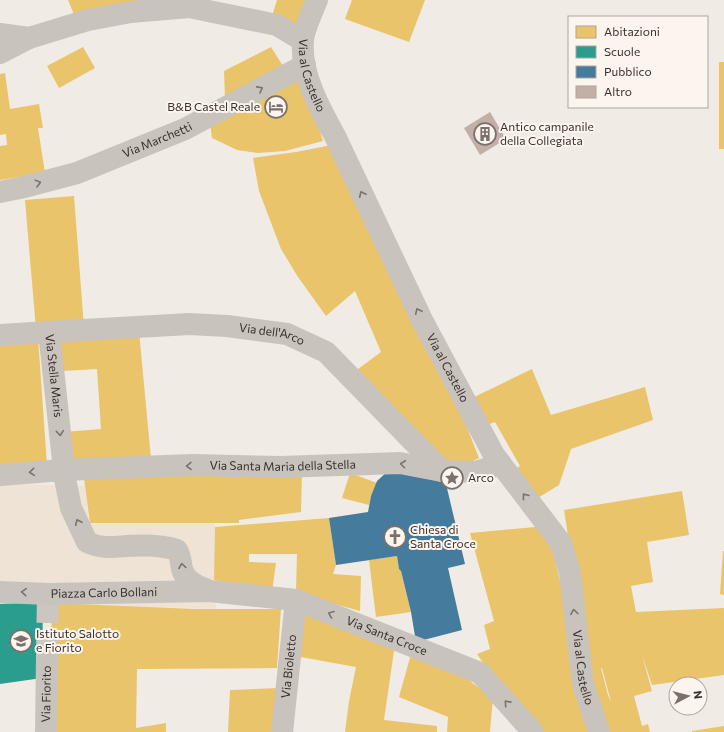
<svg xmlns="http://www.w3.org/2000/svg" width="724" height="732" viewBox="0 0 724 732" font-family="Commissioner,sans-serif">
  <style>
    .plaza { fill: #eee3d5 }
    .homes { fill: #e9c46a; fill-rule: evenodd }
    .schools { fill: #2a9d8f }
    .public { fill: #457b9d }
    .building { fill: #c3afa7 }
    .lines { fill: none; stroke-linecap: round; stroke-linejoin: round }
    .street-tunnel { stroke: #ccc6c0; stroke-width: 22; stroke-dasharray: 22 11; stroke-linecap: butt }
    .street { stroke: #c9c3be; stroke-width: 22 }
    .oneway { stroke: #7b726d }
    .labels { text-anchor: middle; stroke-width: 4; stroke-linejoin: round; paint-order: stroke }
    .street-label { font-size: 12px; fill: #3b302b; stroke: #fbf5ee }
    .poi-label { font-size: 12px; fill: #3b302b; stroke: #fbf5ee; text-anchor: start }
  </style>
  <rect width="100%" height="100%" fill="#f0ebe5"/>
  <!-- plaza -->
  <path class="plaza" d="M 0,479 L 16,484 L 85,486 L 89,523 L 215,522 L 214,580 L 216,609 L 95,605 L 43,602 L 0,604 Z"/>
  <!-- homes -->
  <path class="homes" d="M 68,0 L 159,0 L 75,17 Z
    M 277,0 L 309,0 L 300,26 L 271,19 Z
    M 352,0 L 425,0 L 409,42 L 345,19 Z
    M 83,47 L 95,68 L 59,88 L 47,66 Z
    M 271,47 L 283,66 L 225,98 L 224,71 Z
    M 719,62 L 724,62 L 724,149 L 719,149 Z
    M 5,73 L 10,109 L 39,104 L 43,128 L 38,128 L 45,173 L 0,180 L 0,146 L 7,145 L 6,134 L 0,135 L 0,74 Z
    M 303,77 L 323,141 L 285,151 L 258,153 L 237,150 L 212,138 L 210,123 Z
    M 332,145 L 459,407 L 479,458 L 457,469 L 442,467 L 350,375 L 381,352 L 355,291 L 326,316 L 298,277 L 281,249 L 259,191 L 253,158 L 296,152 Z
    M 74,196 L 84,327 L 36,329 L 25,200 Z
    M 139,331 L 151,459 L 65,464 L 64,432 L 101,429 L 97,369 L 62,371 L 60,336 Z
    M 38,337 L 47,465 L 0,470 L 0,339 Z
    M 532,369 L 551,415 L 645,387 L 653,420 L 571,449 L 559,485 L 533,501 L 511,472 L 520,466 L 495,422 L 484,426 L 470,399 Z
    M 302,473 L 301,512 L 239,520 L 239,523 L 90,523 L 84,478 Z
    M 350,473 L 377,483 L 371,496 L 369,505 L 342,498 Z
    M 682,491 L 689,535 L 647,542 L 653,582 L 631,586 L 636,612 L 724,608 L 724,675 L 652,685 L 642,655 L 652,691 L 634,696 L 642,726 L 648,724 L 650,732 L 602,732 L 581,620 L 564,510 ZM 601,668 L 602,668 L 611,702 L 608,695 Z
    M 329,518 L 336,565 L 333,574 L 361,576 L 360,611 L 331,603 L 296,591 L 297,554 L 249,554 L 249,562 L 276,563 L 272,592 L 214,580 L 215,527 Z
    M 546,526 L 562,588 L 592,732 L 538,732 L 507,698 L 477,654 L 490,649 L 484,625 L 494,621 L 470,533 Z
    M 723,551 L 724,551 L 724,595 L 720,594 Z
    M 397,556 L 399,569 L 401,571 L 411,612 L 376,617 L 369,560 Z
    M 52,603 L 195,609 L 281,609 L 277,668 L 137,669 L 136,728 L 166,723 L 166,732 L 49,732 Z
    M 300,609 L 395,644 L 384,720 L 437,726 L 437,732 L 345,732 L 349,701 L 356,667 L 295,656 Z
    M 411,654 L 459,673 L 493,698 L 490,732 L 447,732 L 448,717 L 399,697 Z
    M 278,688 L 272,732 L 228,732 L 230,690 Z
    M 724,726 L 724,732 L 692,732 L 692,731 Z"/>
  <!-- schools -->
  <path class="schools" d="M 43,602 L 42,678 L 0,684 L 0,604 Z"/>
  <!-- public -->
  <path class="public" d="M 388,471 L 439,472 L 446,484 L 465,564 L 448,568 L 462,630 L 416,642 L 411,612 L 401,571 L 399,569 L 397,556 L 336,565 L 329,518 L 368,512 L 371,496 L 377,481 Z"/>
  <!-- building -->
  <path class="building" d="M 490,112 L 506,139 L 480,155 L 464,128 Z"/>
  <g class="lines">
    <!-- street-tunnel -->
    <path class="street-tunnel" d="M 47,656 L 48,594"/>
    <!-- street -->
    <g class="street">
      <path id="s1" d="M 317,0 C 313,10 303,32 303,41 C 300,73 320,109 335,136 L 422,320 L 494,455 L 561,543 L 570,573 L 583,684 L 599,732"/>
      <path d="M 0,34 L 29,38 L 0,53"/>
      <path d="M 29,38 L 88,20 L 131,12 L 189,7 L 277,25 L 302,40"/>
      <path id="s2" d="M 0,192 L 20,188 L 77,173 L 185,129 L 305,65"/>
      <path id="s3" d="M 49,332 L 189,324 L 227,326 L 287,334 L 326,352 L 442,471"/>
      <path id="s4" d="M 0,335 L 49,332 L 65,479 L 71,508 L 87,542 C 101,549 113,547 127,546 C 143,545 162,545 177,550 C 182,558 180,565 183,572 C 188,583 199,586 209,591"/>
      <path id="s5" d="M 0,475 L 63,470 L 192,465 L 280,467 L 400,463 L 442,471 L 476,472 L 501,464"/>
      <path id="s6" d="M 0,592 L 48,594 L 209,591 L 296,600 L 480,673 L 533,732"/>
      <path id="s7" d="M 46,732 L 47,656"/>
      <path id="s8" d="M 282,732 L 296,600"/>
    </g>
  </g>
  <!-- one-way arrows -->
  <defs><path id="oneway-chevron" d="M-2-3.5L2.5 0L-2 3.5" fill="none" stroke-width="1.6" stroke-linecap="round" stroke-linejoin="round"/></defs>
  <g class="oneway">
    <use href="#oneway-chevron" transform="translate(260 89) rotate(-28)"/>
    <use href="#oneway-chevron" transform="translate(38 183) rotate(-15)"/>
    <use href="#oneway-chevron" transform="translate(362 194) rotate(-115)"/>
    <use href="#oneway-chevron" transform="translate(418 311) rotate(-115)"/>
    <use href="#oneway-chevron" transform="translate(60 433) rotate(84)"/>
    <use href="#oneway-chevron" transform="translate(403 464) rotate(-173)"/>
    <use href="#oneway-chevron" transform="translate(189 466) rotate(179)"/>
    <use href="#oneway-chevron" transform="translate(32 472) rotate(175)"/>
    <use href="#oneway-chevron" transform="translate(525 496) rotate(-128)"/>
    <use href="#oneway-chevron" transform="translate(78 522) rotate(-115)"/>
    <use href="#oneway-chevron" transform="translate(182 566) rotate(-99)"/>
    <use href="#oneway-chevron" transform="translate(24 592) rotate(-176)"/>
    <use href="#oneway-chevron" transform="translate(574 612) rotate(-97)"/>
    <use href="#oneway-chevron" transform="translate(331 614) rotate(-158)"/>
    <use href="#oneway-chevron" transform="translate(507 703) rotate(-132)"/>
  </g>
  <!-- icons -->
  <defs>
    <g id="hotel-ring" transform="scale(1.15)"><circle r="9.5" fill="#fbf5ee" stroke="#7a716c" stroke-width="1.5"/><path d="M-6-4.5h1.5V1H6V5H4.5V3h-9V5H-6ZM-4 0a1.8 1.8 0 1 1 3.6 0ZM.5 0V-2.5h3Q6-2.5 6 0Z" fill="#7a716c"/></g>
    <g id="building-ring" transform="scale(1.15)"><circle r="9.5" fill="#fbf5ee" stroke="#7a716c" stroke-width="1.5"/><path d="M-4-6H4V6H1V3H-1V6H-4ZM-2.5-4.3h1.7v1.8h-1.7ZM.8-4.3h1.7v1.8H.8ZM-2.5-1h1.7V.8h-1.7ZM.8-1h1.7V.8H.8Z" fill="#7a716c"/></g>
    <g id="sight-ring" transform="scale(1.15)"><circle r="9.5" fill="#fbf5ee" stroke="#7a716c" stroke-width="1.5"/><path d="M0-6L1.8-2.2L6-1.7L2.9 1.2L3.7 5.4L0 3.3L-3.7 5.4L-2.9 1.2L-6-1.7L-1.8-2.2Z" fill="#7a716c"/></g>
    <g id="church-ring" transform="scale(1.15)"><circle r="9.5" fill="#fbf5ee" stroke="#7a716c" stroke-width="1.5"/><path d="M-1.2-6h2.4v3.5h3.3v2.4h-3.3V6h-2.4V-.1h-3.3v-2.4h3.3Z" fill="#7a716c"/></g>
    <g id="school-ring" transform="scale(1.15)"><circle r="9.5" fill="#fbf5ee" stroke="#7a716c" stroke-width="1.5"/><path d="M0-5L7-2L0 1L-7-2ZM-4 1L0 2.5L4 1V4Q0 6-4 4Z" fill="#7a716c"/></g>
  </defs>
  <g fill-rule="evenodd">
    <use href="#hotel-ring" x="276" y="107"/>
    <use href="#building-ring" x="485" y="134"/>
    <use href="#sight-ring" x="452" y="478"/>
    <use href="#church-ring" x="395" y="537"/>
    <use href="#school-ring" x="21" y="641"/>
  </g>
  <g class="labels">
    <!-- street labels -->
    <g class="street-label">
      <text dy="4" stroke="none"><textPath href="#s1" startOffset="79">Via al Castello</textPath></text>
      <text dy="4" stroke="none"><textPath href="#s2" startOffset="166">Via Marchetti</textPath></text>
      <text dy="4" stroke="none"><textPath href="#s3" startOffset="224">Via dell'Arco</textPath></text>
      <text dy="4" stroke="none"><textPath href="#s1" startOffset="403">Via al Castello</textPath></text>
      <text dy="4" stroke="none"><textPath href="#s4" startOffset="93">Via Stella Maris</textPath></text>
      <text dy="4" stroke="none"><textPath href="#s5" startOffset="283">Via Santa Maria della Stella</textPath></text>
      <text dy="4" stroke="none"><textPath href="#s6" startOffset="104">Piazza Carlo Bollani</textPath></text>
      <text dy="4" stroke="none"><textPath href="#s6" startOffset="394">Via Santa Croce</textPath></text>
      <text dy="4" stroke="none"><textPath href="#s8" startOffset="66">Via Bioletto</textPath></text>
      <text dy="4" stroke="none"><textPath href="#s1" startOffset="739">Via al Castello</textPath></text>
      <text dy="4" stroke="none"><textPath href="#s7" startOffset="38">Via Fiorito</textPath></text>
    </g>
    <!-- poi labels -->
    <g class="poi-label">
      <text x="260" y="111" text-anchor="end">B&amp;B Castel Reale</text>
      <text x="500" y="131">Antico campanile<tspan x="500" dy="14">della Collegiata</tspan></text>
      <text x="468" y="482">Arco</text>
      <text x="410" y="534">Chiesa di<tspan x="410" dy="14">Santa Croce</tspan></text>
      <text x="36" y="638">Istituto Salotto<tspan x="36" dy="14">e Fiorito</tspan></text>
    </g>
  </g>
  <!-- legend -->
  <rect x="568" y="16" width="140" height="92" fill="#fbf5ee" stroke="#aea6a0"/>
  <rect x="576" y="26" width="20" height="12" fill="#e9c46a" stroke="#aea6a0"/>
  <text x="604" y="36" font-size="12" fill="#3b302b">Abitazioni</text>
  <rect x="576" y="46" width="20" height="12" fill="#2a9d8f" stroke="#aea6a0"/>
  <text x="604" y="56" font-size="12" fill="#3b302b">Scuole</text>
  <rect x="576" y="66" width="20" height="12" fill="#457b9d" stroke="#aea6a0"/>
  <text x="604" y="76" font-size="12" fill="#3b302b">Pubblico</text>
  <rect x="576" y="86" width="20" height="12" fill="#c3afa7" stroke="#aea6a0"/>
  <text x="604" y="96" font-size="12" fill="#3b302b">Altro</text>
  <!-- north arrow -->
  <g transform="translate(688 696) rotate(83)"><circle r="19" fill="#fbf5ee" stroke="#aea6a0"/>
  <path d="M0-3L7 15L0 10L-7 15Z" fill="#7a716c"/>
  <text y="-6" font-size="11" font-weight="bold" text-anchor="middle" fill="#3b302b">N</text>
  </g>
</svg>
